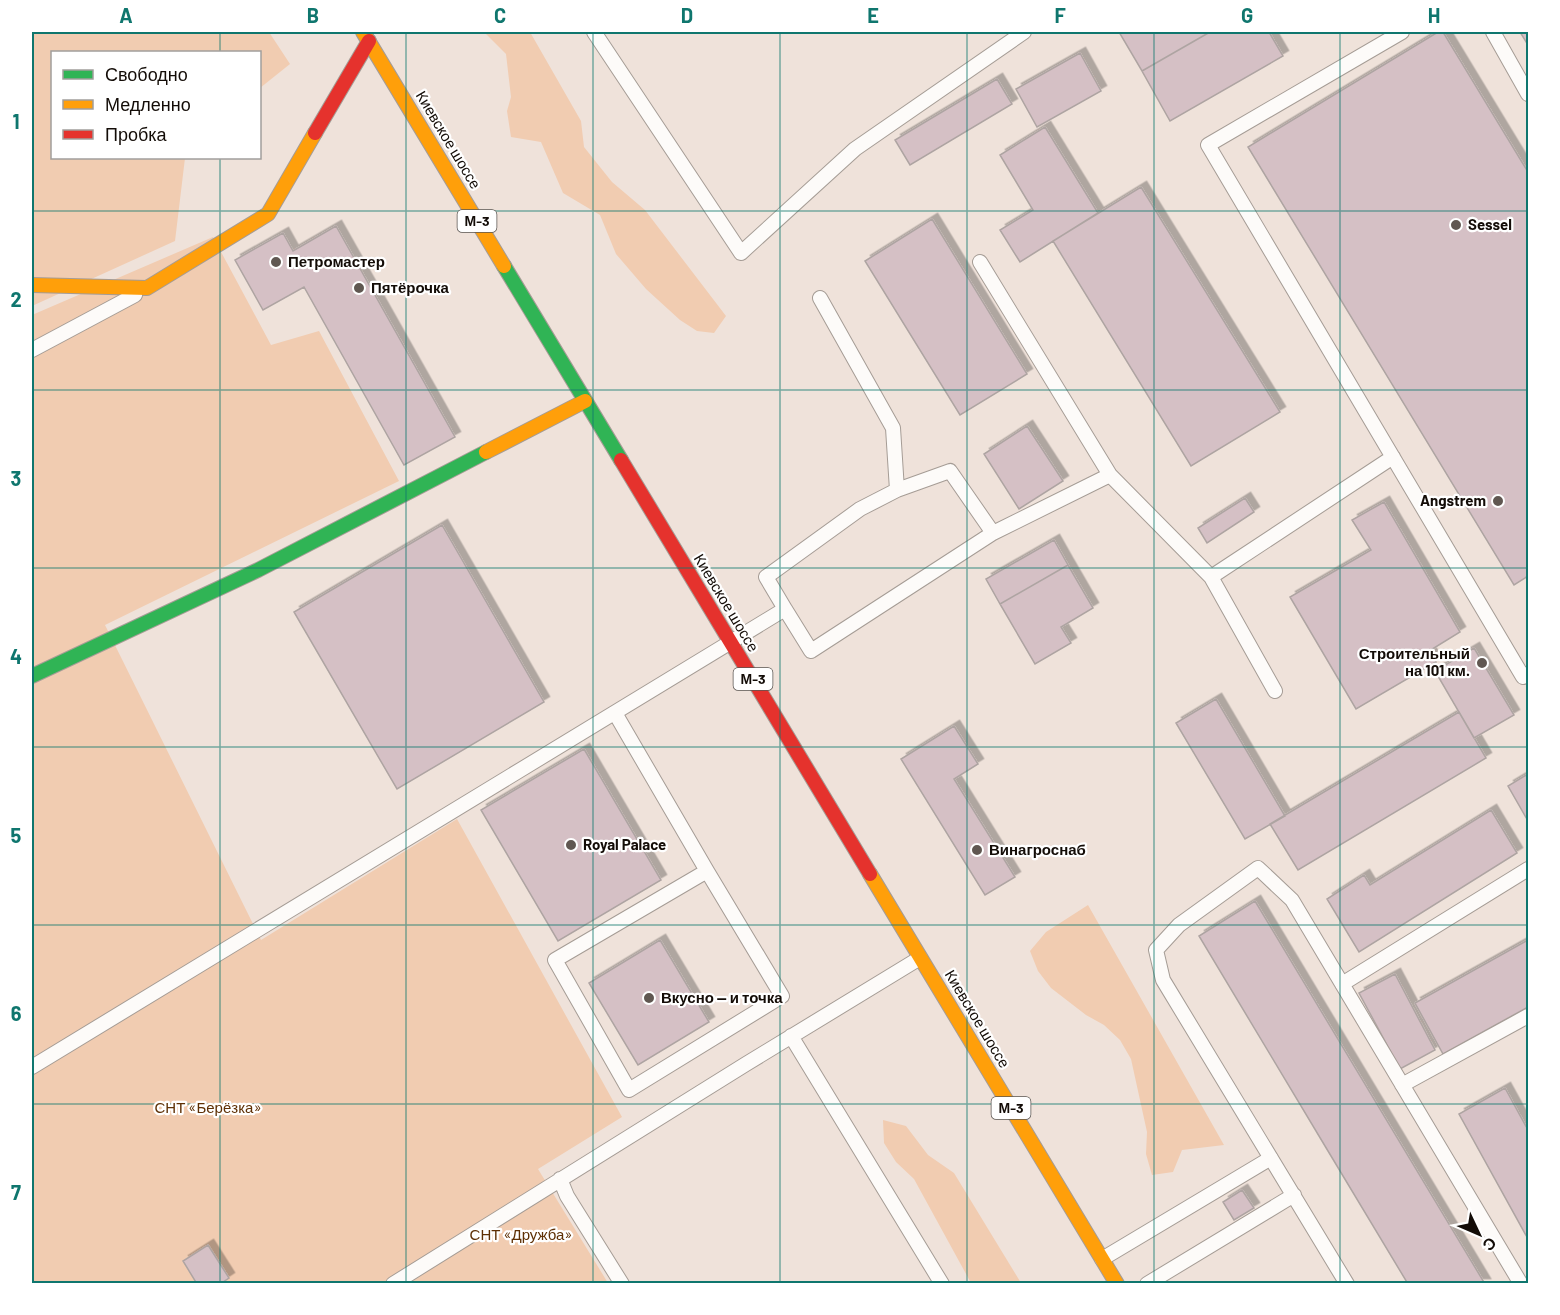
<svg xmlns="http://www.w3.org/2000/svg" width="1560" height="1315" viewBox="0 0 1560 1315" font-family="Barlow,sans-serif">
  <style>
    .green { fill: #f1ccb1 }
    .building { fill: #d5c0c5; stroke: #aea4a2; stroke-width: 1.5; filter: url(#shadow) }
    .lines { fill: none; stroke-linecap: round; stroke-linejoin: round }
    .lane-casing { stroke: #a59c95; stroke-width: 16 }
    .fast-casing { stroke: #a59c95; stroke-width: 16 }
    .slow-casing { stroke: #a59c95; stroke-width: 16 }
    .jam-casing { stroke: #a59c95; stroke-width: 16 }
    .lane { stroke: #fdfbf9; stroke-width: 14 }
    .fast { stroke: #30b455; stroke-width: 14 }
    .slow { stroke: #ff9f0a; stroke-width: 14 }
    .jam { stroke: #e5322d; stroke-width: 14 }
    .grid { fill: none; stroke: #0f766e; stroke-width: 1.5; stroke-opacity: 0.55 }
    .poi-dot { fill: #605751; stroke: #fff; stroke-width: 2 }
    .labels { text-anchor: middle; stroke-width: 4.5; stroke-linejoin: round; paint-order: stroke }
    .shield { fill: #fff; stroke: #5a5551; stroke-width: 1.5 }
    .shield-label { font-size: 14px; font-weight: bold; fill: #130c07 }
    .street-label { font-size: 15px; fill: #130c07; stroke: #fff }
    .poi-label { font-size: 15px; font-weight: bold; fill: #130c07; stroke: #fff; text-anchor: start }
    .park-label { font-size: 15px; fill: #5e3005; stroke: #fff }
    .neatline { fill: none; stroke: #0f766e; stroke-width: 2 }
    .grid-label { font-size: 20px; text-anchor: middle; font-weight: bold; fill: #0f766e }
  </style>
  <defs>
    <filter id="shadow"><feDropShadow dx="5.5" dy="-5.5" stdDeviation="0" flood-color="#0004"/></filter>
  </defs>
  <rect width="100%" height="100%" fill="#efe2da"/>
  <!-- green -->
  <path class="green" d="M 32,32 L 269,32 L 290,64 L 260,88 L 260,52 L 52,52 L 52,158 L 185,158 L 175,241 L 32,306 Z
    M 484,32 L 530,32 L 581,121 L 584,147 L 612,182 L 645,210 L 726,316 L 714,333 L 697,331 L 680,320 L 646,289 L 616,254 L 600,215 L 563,193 L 541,142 L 511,137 L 507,111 L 511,97 L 506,54 Z
    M 213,237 L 271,345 L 319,331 L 399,481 L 105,625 L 261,940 L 457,819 L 622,1117 L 538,1169 L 608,1283 L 32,1283 L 32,315 Z
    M 1088,905 L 1224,1145 L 1182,1150 L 1173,1172 L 1152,1175 L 1146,1154 L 1147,1132 L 1131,1059 L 1120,1040 L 1104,1025 L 1086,1015 L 1051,988 L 1038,971 L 1030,951 L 1046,932 Z
    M 883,1120 L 906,1126 L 928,1155 L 954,1173 L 1021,1283 L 971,1283 L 914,1179 L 896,1162 L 884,1143 Z"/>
  <!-- building -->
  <path class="building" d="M 1119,32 L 1210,32 L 1142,71 Z
    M 1210,32 L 1269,32 L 1283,56 L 1170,121 L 1142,71 Z
    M 1438,32 L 1443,32 L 1528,172 L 1528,576 L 1514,585 L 1248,147 Z
    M 1520,32 L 1528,32 L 1528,45 Z
    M 1080,53 L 1101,91 L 1037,127 L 1016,89 Z
    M 997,79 L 1012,104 L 910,165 L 895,140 Z
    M 1045,127 L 1098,213 L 1020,262 L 1000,230 L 1033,210 L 1000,155 Z
    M 1141,187 L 1280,412 L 1191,466 L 1053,241 Z
    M 932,219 L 1027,374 L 960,415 L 865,261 Z
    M 336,226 L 455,437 L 404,465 L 304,287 L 263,310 L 235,260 L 283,233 L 293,251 Z
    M 1027,426 L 1063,481 L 1019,509 L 984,454 Z
    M 1245,498 L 1254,512 L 1207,543 L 1198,528 Z
    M 1384,502 L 1460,632 L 1429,651 L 1436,662 L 1356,709 L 1290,597 L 1371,550 L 1352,520 Z
    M 442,525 L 544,702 L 397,789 L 294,612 Z
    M 1054,540 L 1068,565 L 1000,604 L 986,579 Z
    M 1068,565 L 1093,608 L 1061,627 L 1071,643 L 1035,664 L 1000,604 Z
    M 1474,648 L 1514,715 L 1474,738 L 1435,671 Z
    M 1216,699 L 1285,816 L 1245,839 L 1176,723 Z
    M 1459,712 L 1486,758 L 1298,870 L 1270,824 Z
    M 954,726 L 978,764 L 954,779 L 1015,877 L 985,895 L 901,759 Z
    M 584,749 L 661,880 L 558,941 L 481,810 Z
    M 1528,774 L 1528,821 L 1508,786 Z
    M 1491,810 L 1517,853 L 1359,952 L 1327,899 L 1364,875 L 1370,885 Z
    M 1255,901 L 1485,1284 L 1408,1284 L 1328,1151 L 1199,936 Z
    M 660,940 L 709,1022 L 638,1065 L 589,983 Z
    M 1528,940 L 1528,1007 L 1443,1054 L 1415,1003 Z
    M 1395,974 L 1435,1050 L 1400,1069 L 1359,993 Z
    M 1505,1088 L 1528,1130 L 1528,1239 L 1459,1114 Z
    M 1242,1190 L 1254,1208 L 1234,1220 L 1223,1202 Z
    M 208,1245 L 229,1278 L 220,1284 L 197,1284 L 183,1261 Z"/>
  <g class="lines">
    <!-- lane casing -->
    <g class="lane-casing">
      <path id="lane" d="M 594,32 L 741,253 L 855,149 L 1024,32
        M 1402,32 L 1208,145 L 1523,677 L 1528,674
        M 1493,32 L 1528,94
        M 980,262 L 1110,475 L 1211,577
        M 820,298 L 893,428 L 897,490
        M 32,350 L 135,295
        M 993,533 L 1110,475
        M 1275,691 L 1211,577 L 1393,457
        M 615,713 L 707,871 L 782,996 L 629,1090 L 555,960 L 707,871
        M 1342,984 L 1528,869
        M 791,1036 L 942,1284
        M 32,1067 L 785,609 L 811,651 L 993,533 L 950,471 L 897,490 L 860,509 L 766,577 L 785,609
        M 1402,1085 L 1528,1016
        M 560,1179 L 567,1196 L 622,1284
        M 1102,1259 L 1271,1158
        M 393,1284 L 746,1064 L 920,958
        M 1147,1284 L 1294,1195
        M 1347,1284 L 1163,980 L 1156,950 L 1179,925 L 1258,868 L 1292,900 L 1521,1284"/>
    </g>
    <!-- fast casing -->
    <g class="fast-casing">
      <path id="fast" d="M 504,266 L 621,460
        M 32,676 L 258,570 L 486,452"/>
    </g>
    <!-- slow casing -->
    <g class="slow-casing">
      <path id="slow" d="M 363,32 L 504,266
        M 32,285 L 147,288 L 268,214 L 315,133
        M 486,452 L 585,401
        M 870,874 L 1117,1284"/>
    </g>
    <!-- jam casing -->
    <g class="jam-casing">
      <path id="jam" d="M 315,133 L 369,41
        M 621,460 L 870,874"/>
    </g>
    <!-- lane -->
    <use href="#lane" class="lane"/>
    <!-- fast -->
    <use href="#fast" class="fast"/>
    <!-- slow -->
    <use href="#slow" class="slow"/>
    <!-- jam -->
    <use href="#jam" class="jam"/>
  </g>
  <!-- grid -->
  <path class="grid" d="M 220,32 L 220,52M 406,32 L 406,1284M 593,32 L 593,1284M 780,32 L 780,1284M 967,32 L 967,1284M 1154,32 L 1154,1284M 1340,32 L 1340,1284M 220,158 L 220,1284M 32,211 L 1528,211M 32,390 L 1528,390M 32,568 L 1528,568M 32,747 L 1528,747M 32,925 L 1528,925M 32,1104 L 1528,1104"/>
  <!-- markers -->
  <g class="poi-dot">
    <circle cx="1456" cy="225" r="6"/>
    <circle cx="276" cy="262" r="6"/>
    <circle cx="359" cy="288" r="6"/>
    <circle cx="1498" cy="501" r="6"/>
    <circle cx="1482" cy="663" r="6"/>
    <circle cx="571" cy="845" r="6"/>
    <circle cx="977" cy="850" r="6"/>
    <circle cx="649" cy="998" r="6"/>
  </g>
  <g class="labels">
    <!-- shield labels -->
    <g class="shield">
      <rect x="457.5" y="210" width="39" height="22" rx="4.5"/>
      <rect x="733.5" y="668" width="39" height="22" rx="4.5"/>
      <rect x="991.5" y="1097" width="39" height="22" rx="4.5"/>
    </g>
    <g class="shield-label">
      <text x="477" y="226">М-3</text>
      <text x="753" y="684">М-3</text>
      <text x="1011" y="1113">М-3</text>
    </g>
    <!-- street labels -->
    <g class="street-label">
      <text transform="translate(448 140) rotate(59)" y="5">Киевское шоссе</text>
      <text transform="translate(726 603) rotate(59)" y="5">Киевское шоссе</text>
      <text transform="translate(977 1019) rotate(59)" y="5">Киевское шоссе</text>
    </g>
    <!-- poi labels -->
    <g class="poi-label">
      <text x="1468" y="230">Sessel</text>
      <text x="288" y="267">Петромастер</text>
      <text x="371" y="293">Пятёрочка</text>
      <text x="1486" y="506" text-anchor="end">Angstrem</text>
      <text x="1470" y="659" text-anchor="end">Строительный<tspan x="1470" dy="17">на 101 км.</tspan></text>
      <text x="583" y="850">Royal Palace</text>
      <text x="989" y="855">Винагроснаб</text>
      <text x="661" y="1003">Вкусно — и точка</text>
    </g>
    <!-- park labels -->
    <g class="park-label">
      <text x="208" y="1113">СНТ «Берёзка»</text>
      <text x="521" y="1240">СНТ «Дружба»</text>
    </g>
  </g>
  <!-- border -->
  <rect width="1560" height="1315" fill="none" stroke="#ffffff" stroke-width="66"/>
  <!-- legend -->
  <rect x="51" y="51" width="210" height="108" fill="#ffffff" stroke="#a19e9c" stroke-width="1.5"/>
  <rect x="63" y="70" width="30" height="9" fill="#30b455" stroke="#a19e9c" stroke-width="1.5"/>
  <text x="105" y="81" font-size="18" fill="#130c07">Свободно</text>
  <rect x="63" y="100" width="30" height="9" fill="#ff9f0a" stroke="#a19e9c" stroke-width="1.5"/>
  <text x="105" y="111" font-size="18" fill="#130c07">Медленно</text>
  <rect x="63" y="130" width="30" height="9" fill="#e5322d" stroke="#a19e9c" stroke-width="1.5"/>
  <text x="105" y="141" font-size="18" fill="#130c07">Пробка</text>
  <!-- north arrow -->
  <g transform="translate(1479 1234) rotate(134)" stroke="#ffffff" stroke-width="4.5" paint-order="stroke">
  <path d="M0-4.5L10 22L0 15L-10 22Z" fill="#130c07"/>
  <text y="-9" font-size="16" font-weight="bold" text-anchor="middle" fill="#130c07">С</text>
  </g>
  <rect x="33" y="33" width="1494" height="1249" class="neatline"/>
  <g class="grid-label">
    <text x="126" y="23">A</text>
    <text x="313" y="23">B</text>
    <text x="500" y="23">C</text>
    <text x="687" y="23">D</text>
    <text x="873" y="23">E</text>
    <text x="1060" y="23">F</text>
    <text x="1247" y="23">G</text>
    <text x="1434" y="23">H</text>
    <text x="16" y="129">1</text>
    <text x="16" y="307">2</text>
    <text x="16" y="486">3</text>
    <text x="16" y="664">4</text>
    <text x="16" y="843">5</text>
    <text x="16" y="1021">6</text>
    <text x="16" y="1200">7</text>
  </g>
</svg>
